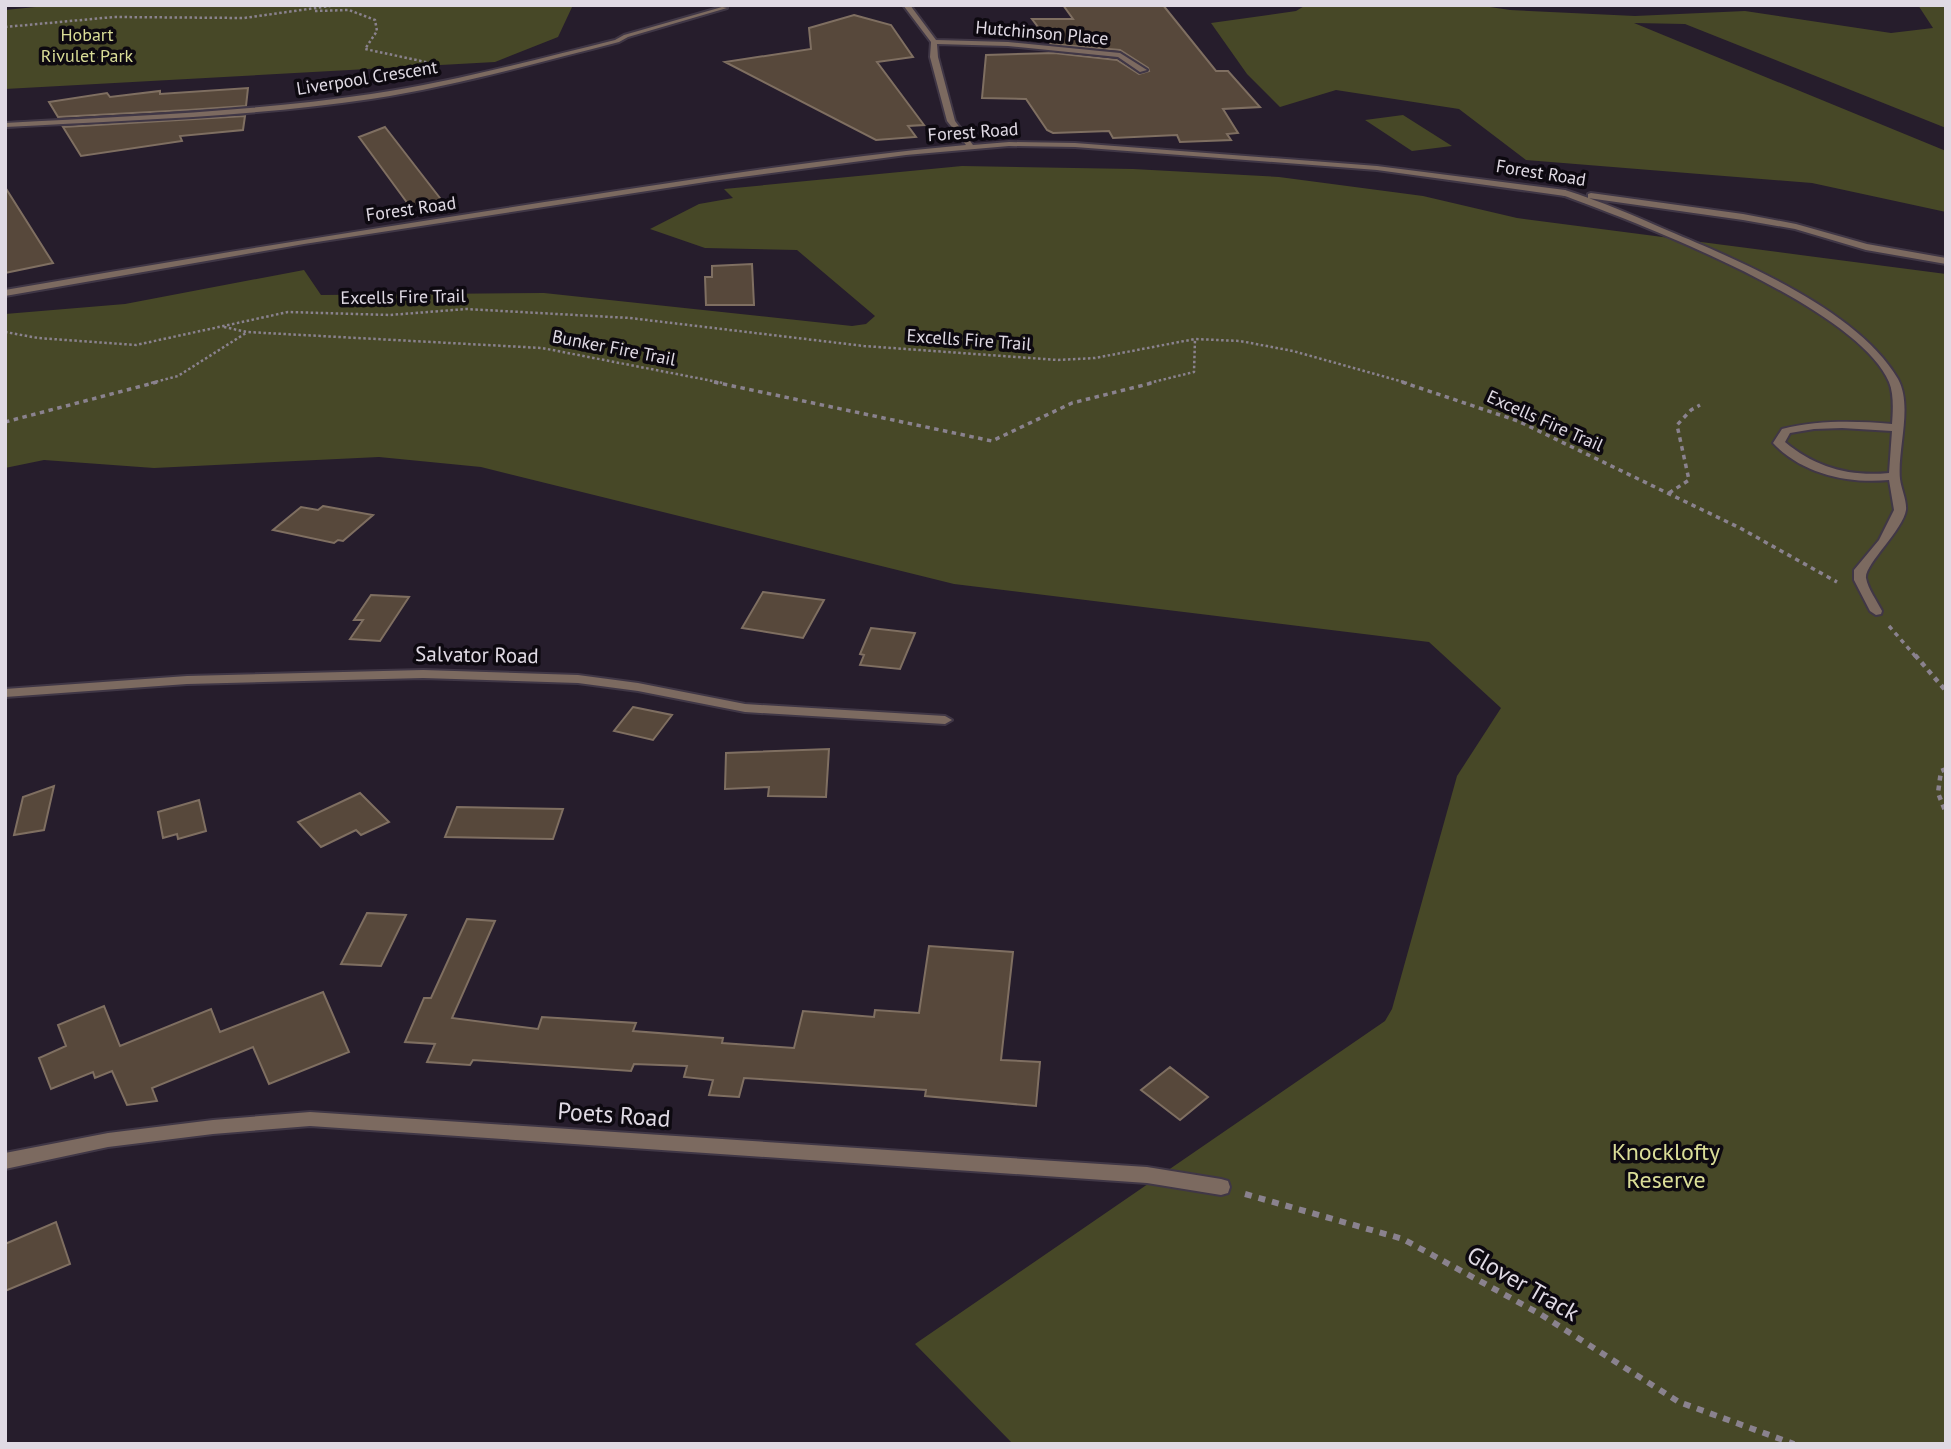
<svg xmlns="http://www.w3.org/2000/svg" width="1951" height="1449" viewBox="0 0 1951 1449" font-family="'PT Sans',sans-serif">
  <style>
    .green { fill: #474827 }
    .building { fill: #57483b; stroke: #7f6f61; stroke-width: 2 }
    .lines { fill: none; stroke-linecap: round; stroke-linejoin: round }
    .lane-casing { stroke: #403746; stroke-width: 4 }
    .street-casing { stroke: #403746; stroke-width: 4 }
    .path-far3 { stroke: #8a828e; stroke-width: 2.5; stroke-dasharray: 2.5 2.5; stroke-linecap: butt }
    .path-far2 { stroke: #8a828e; stroke-width: 3.5; stroke-dasharray: 4.5 4.5; stroke-linecap: butt }
    .path-far1 { stroke: #8a828e; stroke-width: 4.5; stroke-dasharray: 5 5; stroke-linecap: butt }
    .path { stroke: #8a828e; stroke-width: 6; stroke-dasharray: 7 7; stroke-linecap: butt }
    .lane { fill: #7c6a60; fill-rule: evenodd }
    .street { fill: #7c6a60; fill-rule: evenodd }
    .labels { text-anchor: middle; stroke-width: 7; stroke-linejoin: round; paint-order: stroke }
    .far-street-label { font-size: 18px; fill: #e0dae4; stroke: #0d0910 }
    .far-park-label { font-size: 18px; fill: #dadd97; stroke: #0d0910 }
    .street-label { font-size: 21px; fill: #e0dae4; stroke: #0d0910 }
    .near-street-label { font-size: 24px; fill: #e0dae4; stroke: #0d0910 }
    .near-park-label { font-size: 24px; fill: #dadd97; stroke: #0d0910 }
  </style>
  <rect width="100%" height="100%" fill="#261d2c"/>
  <!-- green -->
  <path class="green" d="M 56,5 L 573,5 L 558,37 L 495,62 L 5,89 L 5,10 Z
    M 1306,5 L 1477,5 L 1510,10 L 1635,16 L 1745,11 L 1891,33 L 1933,28 L 1918,5 L 1946,5 L 1946,128 L 1685,24 L 1634,23 L 1946,151 L 1946,212 L 1812,183 L 1526,160 L 1459,109 L 1336,90 L 1280,107 L 1247,74 L 1211,23 L 1296,11 Z
    M 1403,115 L 1452,146 L 1412,151 L 1365,120 Z
    M 962,166 L 1133,169 L 1279,177 L 1423,196 L 1517,218 L 1946,274 L 1946,1444 L 1013,1444 L 915,1344 L 1385,1021 L 1392,1009 L 1457,776 L 1501,708 L 1429,642 L 954,584 L 481,467 L 379,457 L 154,468 L 44,460 L 5,468 L 5,314 L 125,304 L 304,270 L 321,295 L 544,293 L 852,326 L 866,324 L 875,316 L 797,250 L 705,248 L 650,229 L 699,204 L 733,198 L 724,189 Z"/>
  <!-- building -->
  <path class="building" d="M 1063,5 L 1163,5 L 1216,71 L 1228,71 L 1260,107 L 1223,109 L 1238,133 L 1227,134 L 1231,140 L 1180,142 L 1177,135 L 1113,138 L 1109,131 L 1053,133 L 1047,130 L 1026,99 L 982,98 L 986,55 L 1054,53 L 1117,60 L 1139,74 L 1149,71 L 1148,68 L 1120,50 L 1051,44 L 1032,19 L 1073,19 Z
    M 854,15 L 891,25 L 913,57 L 877,62 L 924,125 L 908,126 L 916,137 L 876,140 L 725,62 L 811,49 L 809,28 Z
    M 248,88 L 246,106 L 188,110 L 58,117 L 49,102 L 107,93 L 110,97 L 160,91 L 160,94 Z
    M 245,116 L 243,130 L 180,136 L 182,141 L 81,156 L 63,127 Z
    M 385,127 L 443,202 L 411,208 L 359,137 Z
    M 5,187 L 53,263 L 5,273 Z
    M 752,264 L 754,305 L 706,305 L 705,277 L 712,277 L 712,266 Z
    M 323,506 L 373,515 L 343,541 L 338,540 L 334,543 L 273,530 L 301,507 L 318,510 Z
    M 763,592 L 824,600 L 803,638 L 742,628 Z
    M 371,595 L 409,597 L 380,641 L 350,639 L 363,620 L 354,620 Z
    M 871,628 L 915,633 L 900,669 L 860,665 L 864,655 L 860,654 Z
    M 633,707 L 672,715 L 653,740 L 614,731 Z
    M 829,749 L 826,797 L 768,796 L 769,787 L 725,789 L 726,753 Z
    M 54,786 L 44,830 L 14,835 L 23,797 Z
    M 360,793 L 389,822 L 361,835 L 356,830 L 321,847 L 298,822 Z
    M 199,800 L 206,831 L 178,839 L 177,834 L 163,838 L 158,812 Z
    M 457,807 L 563,809 L 553,839 L 445,837 Z
    M 367,913 L 406,915 L 381,966 L 341,964 Z
    M 467,919 L 495,921 L 452,1018 L 538,1029 L 542,1017 L 636,1023 L 633,1031 L 723,1038 L 722,1043 L 794,1048 L 803,1011 L 874,1017 L 875,1010 L 919,1013 L 929,946 L 1013,952 L 1001,1060 L 1040,1062 L 1036,1106 L 925,1096 L 926,1090 L 744,1078 L 739,1097 L 709,1095 L 713,1080 L 684,1077 L 687,1066 L 634,1064 L 631,1071 L 473,1060 L 470,1065 L 427,1062 L 435,1044 L 405,1042 L 424,998 L 431,998 Z
    M 323,992 L 349,1052 L 269,1084 L 253,1047 L 152,1088 L 157,1101 L 127,1105 L 112,1071 L 95,1078 L 93,1072 L 51,1089 L 39,1058 L 66,1046 L 58,1025 L 104,1006 L 120,1046 L 211,1009 L 220,1032 Z
    M 1170,1067 L 1208,1097 L 1180,1120 L 1141,1090 Z
    M 56,1222 L 70,1264 L 5,1291 L 5,1244 Z"/>
  <g class="lines">
    <!-- lane casing -->
    <g class="lane-casing">
      <path id="lane" d="M 1565,190 C 1600,201 1635,216 1669,231 C 1740,261 1858,310 1898,379 C 1913,406 1897,450 1900,479 C 1901,488 1907,501 1906,510 C 1903,530 1864,565 1866,578 C 1868,589 1877,601 1882,611 L 1881,614 L 1876,615 L 1870,611 L 1854,580 L 1854,570 L 1879,540 L 1894,510 L 1889,480 C 1848,484 1802,474 1773,443 L 1782,429 C 1819,420 1855,421 1892,424 C 1893,411 1894,394 1889,382 C 1856,306 1639,223 1562,195 L 1561,193 ZM 1842,428 L 1892,431 L 1889,473 C 1849,477 1815,467 1785,442 L 1790,433 L 1814,429 Z
        M 1591,193 L 1743,214 L 1796,224 L 1867,244 L 1946,258 L 1946,264 L 1866,250 L 1795,229 L 1743,220 L 1588,198 L 1588,194 Z"/>
    </g>
    <!-- street casing -->
    <g class="street-casing">
      <path id="street" d="M 903,5 L 910,5 L 936,40 L 1008,42 L 1120,53 L 1147,70 L 1140,72 L 1118,57 L 1008,46 L 937,44 L 938,57 L 955,121 L 973,145 L 1009,142 L 1075,143 L 1377,166 L 1565,190 L 1569,193 L 1565,196 L 1377,170 L 1075,147 L 1009,146 L 906,155 L 712,181 L 304,244 L 5,296 L 5,290 C 196,257 387,226 578,197 C 707,177 836,157 966,145 L 947,121 L 930,57 L 931,42 Z
        M 722,7 L 727,8 L 628,37 L 619,42 C 537,63 455,86 371,99 C 250,117 127,120 5,127 L 5,123 C 127,116 250,112 371,94 C 453,82 534,60 615,40 L 624,35 Z
        M 423,670 L 578,675 L 638,683 L 745,704 L 945,716 L 952,720 L 945,724 L 745,712 L 638,691 L 578,683 L 423,678 L 187,684 L 5,697 L 5,689 L 187,676 Z
        M 310,1112 L 1147,1167 L 1221,1179 L 1228,1181 L 1230,1187 L 1228,1193 L 1221,1195 L 1147,1183 L 310,1126 L 213,1134 L 108,1147 L 5,1169 L 5,1153 L 108,1133 L 213,1120 Z"/>
    </g>
    <!-- path-far3 -->
    <path class="path-far3" d="M 315,11 L 349,10 L 375,20 L 377,31 L 365,49 L 435,64
      M 5,27 L 114,17 L 244,18 L 337,5
      M 224,327 L 247,332 L 542,348 L 723,383
      M 5,332 L 38,338 L 136,345 L 288,312 L 390,315 L 466,309 L 630,318 L 864,346 L 1058,360 L 1095,358 L 1195,339 L 1240,341 L 1293,351 L 1407,383
      M 151,383 L 178,376 L 246,333
      M 1149,383 L 1194,372 L 1195,339"/>
    <!-- path-far2 -->
    <path class="path-far2" d="M 714,382 L 992,441 L 1072,403 L 1156,382
      M 1402,382 L 1518,421 L 1740,528 L 1837,582
      M 5,422 L 157,382
      M 1669,493 L 1689,480 L 1677,425 L 1691,410 L 1700,405
      M 1889,626 L 1916,657"/>
    <!-- path-far1 -->
    <path class="path-far1" d="M 1915,655 L 1946,691
      M 1946,769 L 1941,771 L 1938,793 L 1946,813"/>
    <!-- path -->
    <path class="path" d="M 1245,1194 L 1403,1239 L 1540,1314 L 1679,1402 L 1794,1444"/>
    <!-- lane -->
    <use href="#lane" class="lane"/>
    <!-- street -->
    <use href="#street" class="street"/>
  </g>
  <g class="labels">
    <!-- far-street labels -->
    <g class="far-street-label">
      <text transform="translate(1042 33) rotate(5)" y="6">Hutchinson Place</text>
      <text transform="translate(367 78) rotate(-9)" y="6">Liverpool Crescent</text>
      <text transform="translate(973 132) rotate(-4)" y="6">Forest Road</text>
      <text transform="translate(1541 173) rotate(9)" y="6">Forest Road</text>
      <text transform="translate(411 209) rotate(-8)" y="6">Forest Road</text>
      <text transform="translate(403 297) rotate(-1)" y="6">Excells Fire Trail</text>
      <text transform="translate(969 340) rotate(4)" y="6">Excells Fire Trail</text>
      <text transform="translate(614 348) rotate(11)" y="6">Bunker Fire Trail</text>
      <text transform="translate(1545 421) rotate(24)" y="6">Excells Fire Trail</text>
    </g>
    <!-- far-park labels -->
    <g class="far-park-label">
      <text x="87" y="41">Hobart<tspan x="87" dy="21">Rivulet Park</tspan></text>
    </g>
    <!-- street labels -->
    <g class="street-label">
      <text transform="translate(477 655) rotate(1)" y="7">Salvator Road</text>
    </g>
    <!-- near-street labels -->
    <g class="near-street-label">
      <text transform="translate(614 1115) rotate(4)" y="8">Poets Road</text>
      <text transform="translate(1523 1284) rotate(30)" y="8">Glover Track</text>
    </g>
    <!-- near-park labels -->
    <g class="near-park-label">
      <text x="1666" y="1160">Knocklofty<tspan x="1666" dy="28">Reserve</tspan></text>
    </g>
  </g>
  <!-- border -->
  <rect width="1951" height="1449" fill="none" stroke="#e0dae4" stroke-width="14"/>
</svg>
